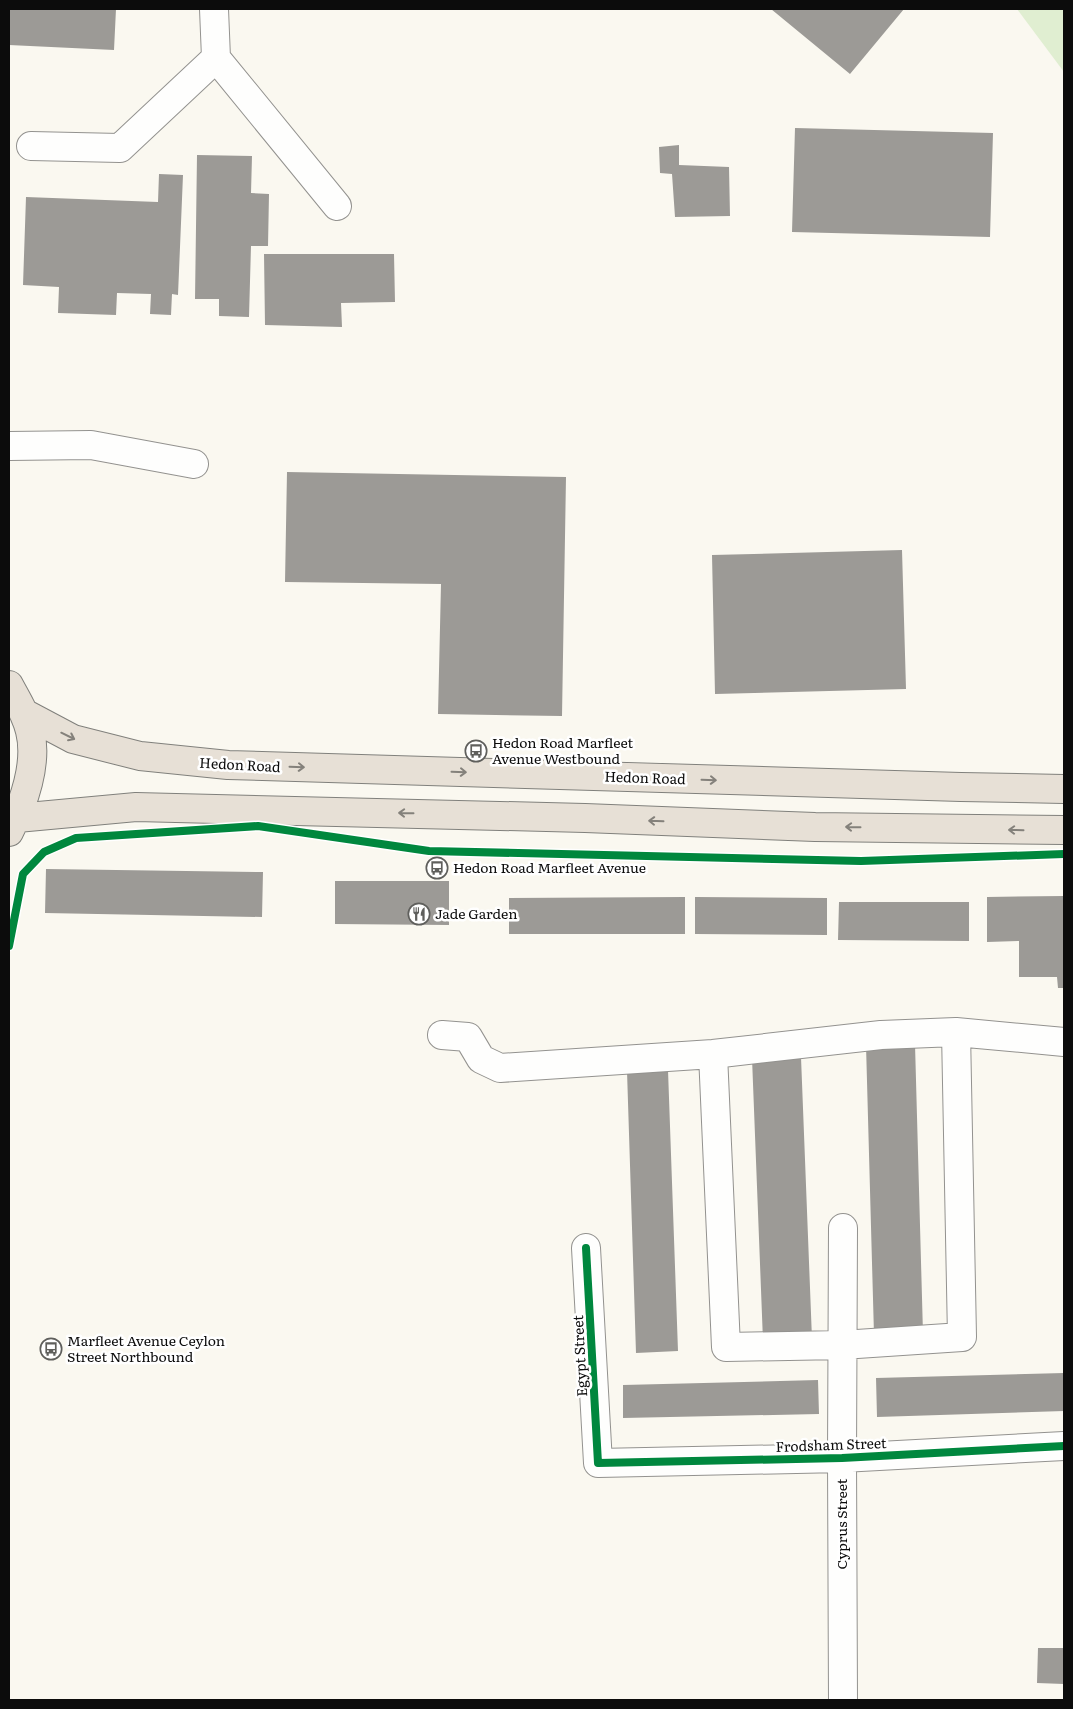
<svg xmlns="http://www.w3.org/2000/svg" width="1073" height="1709" viewBox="0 0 1073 1709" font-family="Literata,serif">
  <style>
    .green { fill: #e0eed1 }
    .building { fill: #9c9a96 }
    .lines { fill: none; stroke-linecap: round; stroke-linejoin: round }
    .minor-casing { stroke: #93928f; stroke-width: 30 }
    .highway-casing { stroke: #80807c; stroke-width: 30 }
    .minor { stroke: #fefefd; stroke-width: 28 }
    .highway { stroke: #e7e0d6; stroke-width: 28 }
    .cycleway-casing { stroke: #fff; stroke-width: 11 }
    .cycleway { stroke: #00873e; stroke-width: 8 }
    .oneway { stroke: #84817b }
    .labels { text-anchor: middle; stroke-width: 5; stroke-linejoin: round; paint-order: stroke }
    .poi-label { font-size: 14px; fill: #0c0c0c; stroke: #fff; text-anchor: start }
    .street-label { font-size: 14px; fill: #0c0c0c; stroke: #fff }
  </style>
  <rect width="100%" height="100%" fill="#faf8f0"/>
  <!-- green -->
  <path class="green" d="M 1017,9 L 1064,9 L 1064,72 Z"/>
  <!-- building -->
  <path class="building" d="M 9,9 L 116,9 L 114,50 L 9,45 Z
    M 771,9 L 904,9 L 850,74 Z
    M 795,128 L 993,133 L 990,237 L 792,232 Z
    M 679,145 L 679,165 L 729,167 L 730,216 L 675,217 L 672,174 L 660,173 L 659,147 Z
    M 197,155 L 252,156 L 251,193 L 269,194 L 268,246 L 251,246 L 249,317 L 219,316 L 219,299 L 195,299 Z
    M 159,174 L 183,175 L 178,295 L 172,294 L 171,315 L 150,314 L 151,294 L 117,293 L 116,315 L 58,313 L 59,287 L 23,285 L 26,197 L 158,202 Z
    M 264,254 L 394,254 L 395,302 L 341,303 L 342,327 L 265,325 Z
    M 287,472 L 566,477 L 562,716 L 438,714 L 441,584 L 285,582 Z
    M 902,550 L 906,689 L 715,694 L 712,555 Z
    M 46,869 L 263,872 L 262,917 L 45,913 Z
    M 335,881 L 449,881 L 449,925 L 335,924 Z
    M 1064,896 L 1064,988 L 1058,988 L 1057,977 L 1019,977 L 1019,941 L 987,942 L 987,897 Z
    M 685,897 L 685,934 L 509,934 L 509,898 Z
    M 695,897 L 827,898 L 827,935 L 695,934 Z
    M 839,902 L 969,902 L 969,941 L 838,940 Z
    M 915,1044 L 923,1334 L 874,1335 L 866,1045 Z
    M 801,1057 L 812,1339 L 763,1341 L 752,1058 Z
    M 668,1070 L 678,1351 L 636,1353 L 627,1071 Z
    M 1064,1373 L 1064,1411 L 877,1417 L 876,1378 Z
    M 818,1380 L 819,1414 L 623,1418 L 623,1385 Z
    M 1038,1648 L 1064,1648 L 1064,1684 L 1037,1683 Z"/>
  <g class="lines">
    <!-- minor casing -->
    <g class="minor-casing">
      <path id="minor" d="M 214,9 L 216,58 L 337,206
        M 31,146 L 120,148 L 216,58
        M 9,446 L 91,445 L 194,464
        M 442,1035 L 468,1037 L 481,1059 L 500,1068 L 713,1054 L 881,1035 L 956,1032 L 1064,1042
        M 713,1054 L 726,1347 L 842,1345 L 962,1337 L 956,1032
        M 586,1248 L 598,1463 L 842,1458 L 1064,1446
        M 843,1700 L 842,1458 L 843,1228"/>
    </g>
    <!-- highway casing -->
    <g class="highway-casing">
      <path id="highway" d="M 9,685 C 17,700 26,714 30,731 C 38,763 24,803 9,832
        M 24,713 L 73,739 L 140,756 L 228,765 L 961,787 L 1064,789
        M 17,818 L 136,807 L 585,818 L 815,827 L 1064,830"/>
    </g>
    <!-- minor -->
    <use href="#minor" class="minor"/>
    <!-- highway -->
    <use href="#highway" class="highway"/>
    <!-- cycleway casing -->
    <g class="cycleway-casing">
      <path id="cycleway" d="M 9,946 L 23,874 L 44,852 L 76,838 L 258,826 L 429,851 L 861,861 L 1064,854
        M 586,1248 L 598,1463 L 842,1458 L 1064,1446"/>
    </g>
    <!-- cycleway -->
    <use href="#cycleway" class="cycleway"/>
  </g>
  <!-- one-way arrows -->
  <defs><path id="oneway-shaft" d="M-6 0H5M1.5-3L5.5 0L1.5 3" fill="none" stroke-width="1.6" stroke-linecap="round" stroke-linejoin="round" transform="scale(1.25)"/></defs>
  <g class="oneway">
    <use href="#oneway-shaft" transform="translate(68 736) rotate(26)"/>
    <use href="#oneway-shaft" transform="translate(297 767) rotate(2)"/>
    <use href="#oneway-shaft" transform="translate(459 772) rotate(2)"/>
    <use href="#oneway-shaft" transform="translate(709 780) rotate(2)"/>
    <use href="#oneway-shaft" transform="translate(406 813) rotate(-179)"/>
    <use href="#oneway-shaft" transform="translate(656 821) rotate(-178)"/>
    <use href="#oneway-shaft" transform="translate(853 827) rotate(-179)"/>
    <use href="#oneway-shaft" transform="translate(1016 830) rotate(-179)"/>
  </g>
  <!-- icons -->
  <defs>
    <g id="bus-ring" transform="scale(1.125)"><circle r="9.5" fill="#fff" stroke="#5f5f5c" stroke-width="1.5"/><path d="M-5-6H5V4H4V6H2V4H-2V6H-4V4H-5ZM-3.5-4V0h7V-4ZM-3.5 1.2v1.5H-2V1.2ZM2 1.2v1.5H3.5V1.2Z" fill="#5f5f5c"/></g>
    <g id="restaurant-ring" transform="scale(1.125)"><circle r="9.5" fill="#fff" stroke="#5f5f5c" stroke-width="1.5"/><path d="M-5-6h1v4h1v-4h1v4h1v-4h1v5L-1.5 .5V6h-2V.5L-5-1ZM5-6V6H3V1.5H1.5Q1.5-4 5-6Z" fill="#5f5f5c"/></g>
  </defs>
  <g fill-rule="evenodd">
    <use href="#bus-ring" x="476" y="751"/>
    <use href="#bus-ring" x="437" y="868"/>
    <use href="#restaurant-ring" x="419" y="914"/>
    <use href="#bus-ring" x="51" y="1349"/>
  </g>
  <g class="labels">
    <!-- poi labels -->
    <g class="poi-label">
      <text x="492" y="748">Hedon Road Marfleet<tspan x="492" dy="16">Avenue Westbound</tspan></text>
      <text x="453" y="873">Hedon Road Marfleet Avenue</text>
      <text x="435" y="919">Jade Garden</text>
      <text x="67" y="1346">Marfleet Avenue Ceylon<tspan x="67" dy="16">Street Northbound</tspan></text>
    </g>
    <!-- street labels -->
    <g class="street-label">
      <text transform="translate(240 765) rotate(3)" y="5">Hedon Road</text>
      <text transform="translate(645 778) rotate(2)" y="5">Hedon Road</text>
      <text transform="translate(580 1356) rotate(-93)" y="5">Egypt Street</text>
      <text transform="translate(831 1445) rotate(-2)" y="5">Frodsham Street</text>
      <text transform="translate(842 1524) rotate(-90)" y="5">Cyprus Street</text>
    </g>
  </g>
  <!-- border -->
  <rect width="1073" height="1709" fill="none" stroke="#0c0c0c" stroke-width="20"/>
</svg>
